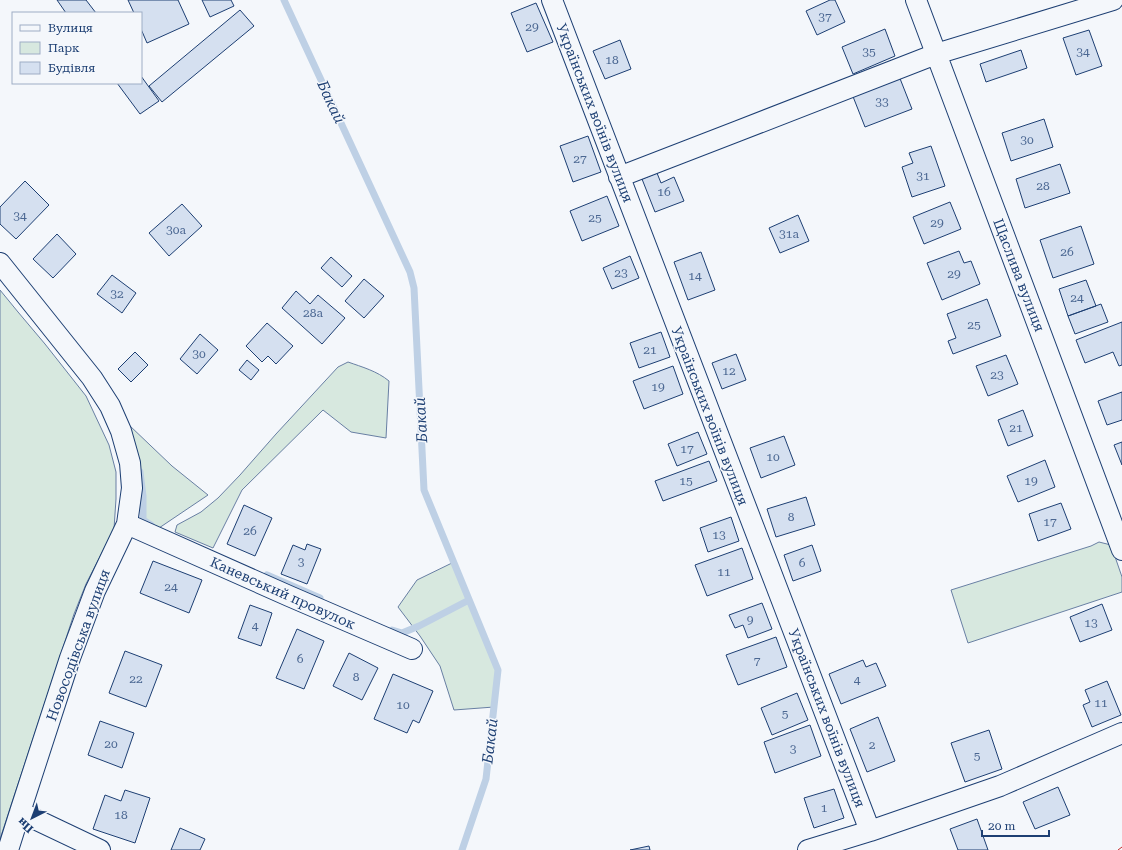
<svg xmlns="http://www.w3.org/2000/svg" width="1122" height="850" viewBox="0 0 1122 850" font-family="'Roboto Serif',serif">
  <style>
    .green { fill: #d7e8df; stroke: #687fa3 }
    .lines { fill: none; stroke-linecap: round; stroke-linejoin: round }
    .stream { stroke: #bed0e5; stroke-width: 7 }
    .building { fill: #d5e0f0; stroke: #1d3f73 }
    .street-casing { stroke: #1d3f73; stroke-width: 22 }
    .street { stroke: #f4f7fb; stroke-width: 20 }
    .power { stroke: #c62828; stroke-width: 1; stroke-dasharray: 14 3 2 3; stroke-linecap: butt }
    .labels { text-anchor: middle; stroke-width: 3; stroke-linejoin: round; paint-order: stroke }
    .number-label { font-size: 12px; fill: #4b6792 }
    .street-label { font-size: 14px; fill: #1d3f73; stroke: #f4f7fb }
    .water-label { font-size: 15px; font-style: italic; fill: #1d3f73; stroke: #f4f7fb }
  </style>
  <rect width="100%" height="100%" fill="#f4f7fb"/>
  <!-- green -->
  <path class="green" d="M 0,290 L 18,312 L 45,344 L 86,396 L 109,445 L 116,472 L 116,499 L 114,529 L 86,584 L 74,614 L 0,839 Z
    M 348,362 C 362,367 377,371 389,381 L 386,438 L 351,432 L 323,410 L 242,490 L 213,548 L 175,532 L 177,525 L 201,512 L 218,498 L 240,475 L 276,434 L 338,367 Z
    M 129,425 L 172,466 L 208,495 L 159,528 L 143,520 L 143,496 L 140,467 Z
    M 1099,542 L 1111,545 L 1122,577 L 1122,592 L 968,643 L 951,590 L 1091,546 Z
    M 454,562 L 498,670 L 494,707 L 454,710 L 440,666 L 420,636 L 398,607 L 417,580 Z"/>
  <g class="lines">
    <!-- stream -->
    <path class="stream" d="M 284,0 L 410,272 L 414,288 L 424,490 L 498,670 L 486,779 L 462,850
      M 140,472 L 143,496 L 143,520 L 151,525
      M 267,575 L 320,598
      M 392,630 L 402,633 L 419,626 L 469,600"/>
  </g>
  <!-- building -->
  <path class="building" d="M 57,0 L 86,0 L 96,13 L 66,13 Z
    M 128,0 L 178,0 L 189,24 L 147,43 L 141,29 L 141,13 L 134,13 Z
    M 202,0 L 231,0 L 234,6 L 210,17 Z
    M 830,0 L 835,0 L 845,22 L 817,35 L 806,11 Z
    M 536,3 L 553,42 L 527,52 L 511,13 Z
    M 240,10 L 254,26 L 162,102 L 149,86 Z
    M 885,29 L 895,56 L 853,74 L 842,47 Z
    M 1089,30 L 1102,66 L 1076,75 L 1063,38 Z
    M 620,40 L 631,69 L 605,79 L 593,51 Z
    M 1021,50 L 1027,68 L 986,82 L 980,64 Z
    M 141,76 L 159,101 L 140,114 L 117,83 L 141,83 Z
    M 899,76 L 912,109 L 865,127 L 852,94 Z
    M 1044,119 L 1053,147 L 1011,161 L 1002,133 Z
    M 588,136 L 601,172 L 573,182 L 560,146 Z
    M 931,146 L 945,186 L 912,197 L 902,167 L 913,163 L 909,153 Z
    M 1060,164 L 1070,193 L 1025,208 L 1016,179 Z
    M 657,173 L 661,183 L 674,177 L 684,201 L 655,212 L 642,179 Z
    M 25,181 L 49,205 L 16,239 L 0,224 L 0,207 Z
    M 607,196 L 619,226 L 582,241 L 570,211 Z
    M 950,202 L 961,229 L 924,244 L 913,217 Z
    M 182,204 L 202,226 L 169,256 L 149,233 Z
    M 798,215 L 809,241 L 780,253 L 769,228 Z
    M 1081,226 L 1094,264 L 1053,278 L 1040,240 Z
    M 57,234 L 76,254 L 53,278 L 33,259 Z
    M 959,251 L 964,263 L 971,261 L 980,284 L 942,300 L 927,263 Z
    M 701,252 L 715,290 L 688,300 L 674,262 Z
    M 630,256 L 639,278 L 612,289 L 603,268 Z
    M 331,257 L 352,276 L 342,287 L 321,268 Z
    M 112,275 L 136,293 L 122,313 L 97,294 Z
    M 364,279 L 384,296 L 364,318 L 345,301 Z
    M 1086,280 L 1096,306 L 1068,316 L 1059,289 Z
    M 296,291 L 310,304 L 318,295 L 345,318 L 322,344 L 282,308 Z
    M 987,299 L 1001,336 L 953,354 L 948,341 L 956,338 L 947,314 Z
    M 1101,304 L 1108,322 L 1075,334 L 1068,316 Z
    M 1122,322 L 1122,365 L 1119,366 L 1113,352 L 1085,363 L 1076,340 Z
    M 267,323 L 293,346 L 276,364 L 268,356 L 262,362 L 246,346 Z
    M 661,332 L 670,357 L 639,368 L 630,343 Z
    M 200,334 L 218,350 L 197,374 L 180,359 Z
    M 135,352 L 148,365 L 131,382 L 118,369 Z
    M 736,354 L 746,380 L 722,389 L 712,363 Z
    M 1006,355 L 1018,384 L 988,396 L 976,366 Z
    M 247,360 L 259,370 L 251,380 L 239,370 Z
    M 673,366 L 683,394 L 644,409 L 633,381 Z
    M 1122,392 L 1122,420 L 1107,425 L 1098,401 Z
    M 1023,410 L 1033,436 L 1008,446 L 998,420 Z
    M 698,432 L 707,454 L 677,466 L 668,444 Z
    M 784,436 L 795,465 L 761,478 L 750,448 Z
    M 1122,442 L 1122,465 L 1114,445 Z
    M 1045,460 L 1055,487 L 1018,502 L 1007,476 Z
    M 709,461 L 717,481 L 663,501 L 655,481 Z
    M 806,497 L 815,525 L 776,537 L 767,509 Z
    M 1061,503 L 1071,529 L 1038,541 L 1029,514 Z
    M 244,505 L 272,518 L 255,556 L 227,544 Z
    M 731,517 L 739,541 L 708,552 L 700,528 Z
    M 307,544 L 321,549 L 307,584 L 281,574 L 293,545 L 305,550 Z
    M 812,545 L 821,571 L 793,581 L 784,555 Z
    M 742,548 L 753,579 L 707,596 L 695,565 Z
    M 153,561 L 202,580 L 189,613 L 140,593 Z
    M 762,603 L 772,629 L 748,638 L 743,625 L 735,628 L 729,615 Z
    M 1102,604 L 1112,630 L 1080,642 L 1070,617 Z
    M 250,605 L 272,613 L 261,646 L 238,638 Z
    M 297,629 L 324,641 L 304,689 L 276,678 Z
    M 776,637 L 787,667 L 738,685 L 726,655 Z
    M 125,651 L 162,665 L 146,707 L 109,693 Z
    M 349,653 L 378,668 L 362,700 L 333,686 Z
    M 863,660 L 866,667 L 876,663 L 886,686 L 841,704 L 829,674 Z
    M 393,674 L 433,691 L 419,723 L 413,720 L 407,733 L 374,719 Z
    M 1107,681 L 1121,715 L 1092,727 L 1083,705 L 1090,702 L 1085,690 Z
    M 797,693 L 808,720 L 772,735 L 761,708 Z
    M 878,717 L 895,761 L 867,772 L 850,729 Z
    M 100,721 L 134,733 L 122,768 L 88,755 Z
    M 810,725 L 821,756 L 775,773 L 764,742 Z
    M 989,730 L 1002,769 L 965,782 L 951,743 Z
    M 1058,787 L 1070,815 L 1035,829 L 1023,802 Z
    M 834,789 L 844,818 L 814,828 L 804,798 Z
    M 125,790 L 150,798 L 135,843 L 93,829 L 105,795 L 121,801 Z
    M 977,819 L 988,850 L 958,850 L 950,829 Z
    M 180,828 L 205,839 L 200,850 L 171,850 Z
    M 649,846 L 650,850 L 630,850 Z"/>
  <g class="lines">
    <!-- street casing -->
    <g class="street-casing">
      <path id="street" d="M 552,0 L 870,831
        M 916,0 L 1122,550
        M 619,177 L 738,131 L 936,54 L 1113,0
        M 0,263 L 92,378 L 110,406 L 121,431 L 130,463 L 132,488 L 127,524 L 95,591 L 70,658 L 20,812 L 8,850
        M 127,524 L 289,596 L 412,649
        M 20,812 L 100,850
        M 808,850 L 870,831 L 1000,786 L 1122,733"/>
    </g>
    <!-- street -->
    <use href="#street" class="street"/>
    <!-- power -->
    <path class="power" d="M 1118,850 L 1122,847"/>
  </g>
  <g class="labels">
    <!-- number labels -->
    <g class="number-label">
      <text x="825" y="21">37</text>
      <text x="532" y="31">29</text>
      <text x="869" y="56">35</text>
      <text x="1083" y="56">34</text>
      <text x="612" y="64">18</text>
      <text x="882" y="106">33</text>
      <text x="1027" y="144">30</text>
      <text x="580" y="163">27</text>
      <text x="923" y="180">31</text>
      <text x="1043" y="190">28</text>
      <text x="664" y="196">16</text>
      <text x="20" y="220">34</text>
      <text x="595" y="222">25</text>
      <text x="937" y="227">29</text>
      <text x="176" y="234">30а</text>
      <text x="789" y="238">31а</text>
      <text x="1067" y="256">26</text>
      <text x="621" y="277">23</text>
      <text x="954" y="278">29</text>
      <text x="695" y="280">14</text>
      <text x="117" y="298">32</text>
      <text x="1077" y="302">24</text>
      <text x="313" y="317">28а</text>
      <text x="974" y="329">25</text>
      <text x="650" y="354">21</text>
      <text x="199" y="358">30</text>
      <text x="729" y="375">12</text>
      <text x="997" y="379">23</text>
      <text x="658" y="391">19</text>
      <text x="1016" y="432">21</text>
      <text x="687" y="453">17</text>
      <text x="773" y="461">10</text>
      <text x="686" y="485">15</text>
      <text x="1031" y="485">19</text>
      <text x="791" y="521">8</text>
      <text x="1050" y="526">17</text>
      <text x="250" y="535">26</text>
      <text x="719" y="539">13</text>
      <text x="301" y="566">3</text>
      <text x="802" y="567">6</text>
      <text x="724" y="576">11</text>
      <text x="171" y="591">24</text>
      <text x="750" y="624">9</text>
      <text x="1091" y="627">13</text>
      <text x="255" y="630">4</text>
      <text x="300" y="663">6</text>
      <text x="757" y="665">7</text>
      <text x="356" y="681">8</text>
      <text x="136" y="683">22</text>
      <text x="857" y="684">4</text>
      <text x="1101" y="707">11</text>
      <text x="403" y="709">10</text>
      <text x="785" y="718">5</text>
      <text x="111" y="748">20</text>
      <text x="872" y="749">2</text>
      <text x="793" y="753">3</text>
      <text x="977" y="760">5</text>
      <text x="824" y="812">1</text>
      <text x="121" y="819">18</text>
    </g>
    <!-- street labels -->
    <g class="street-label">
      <text transform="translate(595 113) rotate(69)" y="5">Українських воїнів вулиця</text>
      <text transform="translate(1019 275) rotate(69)" y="5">Щаслива вулиця</text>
      <text transform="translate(710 416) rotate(69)" y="5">Українських воїнів вулиця</text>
      <text transform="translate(283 593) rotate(24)" y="5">Каневський провулок</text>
      <text transform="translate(78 645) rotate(-70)" y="5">Новосодівська вулиця</text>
      <text transform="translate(827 718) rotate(69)" y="5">Українських воїнів вулиця</text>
    </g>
    <!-- water labels -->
    <g class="water-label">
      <text transform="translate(331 102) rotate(65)" y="5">Бакай</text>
      <text transform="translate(421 420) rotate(-93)" y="5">Бакай</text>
      <text transform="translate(490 741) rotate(-83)" y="5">Бакай</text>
    </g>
  </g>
  <!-- legend -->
  <rect x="12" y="12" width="130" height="72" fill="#f4f7fb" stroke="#9eadc5"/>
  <rect x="20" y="25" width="20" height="6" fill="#f4f7fb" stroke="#9eadc5"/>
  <text x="48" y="32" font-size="12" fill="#1d3f73">Вулиця</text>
  <rect x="20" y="42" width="20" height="12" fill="#d7e8df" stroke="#9eadc5"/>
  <text x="48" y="52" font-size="12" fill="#1d3f73">Парк</text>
  <rect x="20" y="62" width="20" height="12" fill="#d5e0f0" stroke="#9eadc5"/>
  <text x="48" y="72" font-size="12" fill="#1d3f73">Будівля</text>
  <!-- north arrow -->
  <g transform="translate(32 818) rotate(222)" stroke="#f4f7fb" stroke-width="3" paint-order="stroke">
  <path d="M0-3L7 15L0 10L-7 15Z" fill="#1d3f73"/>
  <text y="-6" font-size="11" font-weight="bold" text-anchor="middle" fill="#1d3f73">Пн</text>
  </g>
  <!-- scale -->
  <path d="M982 830v6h67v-6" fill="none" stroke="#1d3f73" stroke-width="2"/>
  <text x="988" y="830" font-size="12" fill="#1d3f73" stroke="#f4f7fb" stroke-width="3" paint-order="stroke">20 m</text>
</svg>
